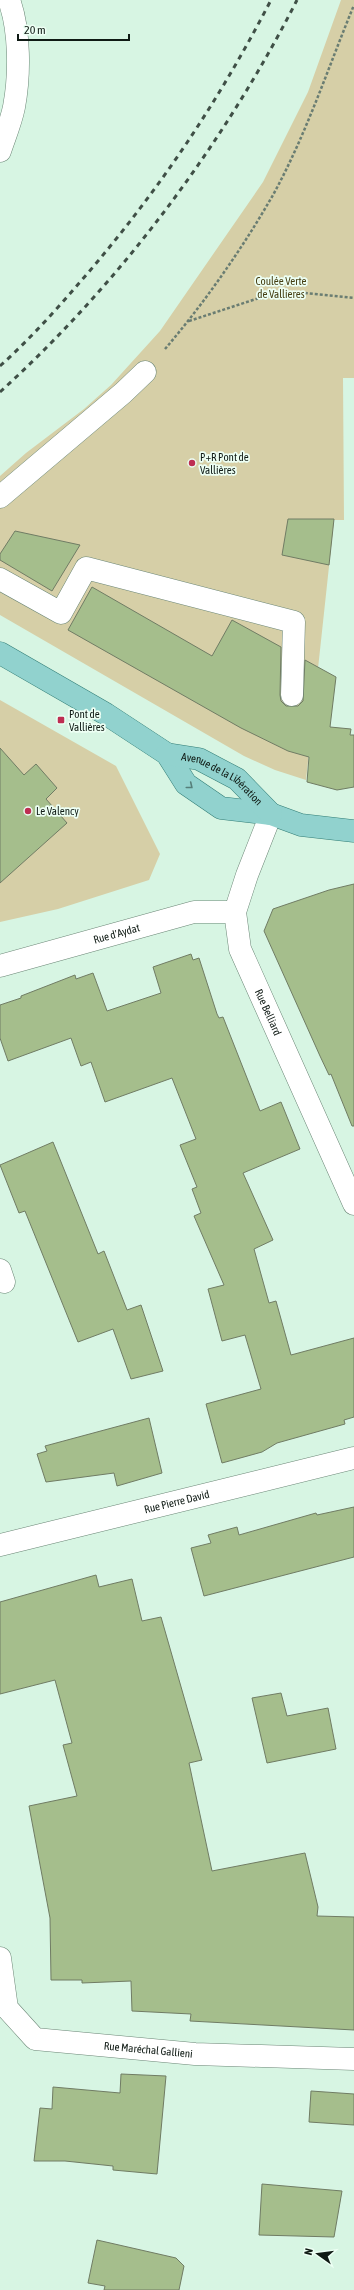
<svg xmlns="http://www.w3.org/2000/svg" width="354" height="2290" viewBox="0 0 354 2290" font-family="'Asap Condensed',sans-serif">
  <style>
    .green { fill: #d6cfa7 }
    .building { fill: #a5be8c; stroke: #707c64 }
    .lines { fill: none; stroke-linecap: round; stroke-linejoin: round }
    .minor-casing { stroke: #6b8676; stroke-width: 23 }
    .major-casing { stroke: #337e77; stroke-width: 23 }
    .path { stroke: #6a7d72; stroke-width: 2.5; stroke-dasharray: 3 2; stroke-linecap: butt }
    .minor { stroke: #fff; stroke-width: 22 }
    .major { stroke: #91d2ce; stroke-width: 22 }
    .rail { stroke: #3f4f46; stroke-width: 3; stroke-dasharray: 5 5; stroke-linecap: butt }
    .oneway { stroke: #567f7a }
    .poi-dot { fill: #be2e52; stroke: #edfff4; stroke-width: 1.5 }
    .labels { text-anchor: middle; stroke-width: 3.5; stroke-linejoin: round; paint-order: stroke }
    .park-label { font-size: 11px; fill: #433c0f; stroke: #edfff4 }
    .poi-label { font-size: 11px; fill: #0f1a14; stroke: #edfff4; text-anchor: start }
    .street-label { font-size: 11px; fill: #0f1a14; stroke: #edfff4 }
  </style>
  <rect width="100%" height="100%" fill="#d7f5e3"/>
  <!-- green -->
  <path class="green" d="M 341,0 L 354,0 L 354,378 L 343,378 L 344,520 L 334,520 L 306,780 L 275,770 L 244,756 L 0,615 L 0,476 L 26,453 L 84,409 L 111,385 L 160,331 L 263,182 L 308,92 Z
    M 0,700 L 116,766 L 160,854 L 149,880 L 58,909 L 0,922 Z"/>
  <!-- building -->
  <path class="building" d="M 288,519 L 334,519 L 329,565 L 282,555 Z
    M 15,531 L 80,545 L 52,591 L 0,560 L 0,554 Z
    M 92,587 L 212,656 L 232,620 L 281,647 L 280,695 L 281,701 L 286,706 L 298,706 L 303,701 L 305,660 L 336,677 L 330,727 L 351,729 L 350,735 L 354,735 L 354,787 L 337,790 L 307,782 L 309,757 L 288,751 L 241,728 L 68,630 Z
    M 0,748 L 24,775 L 36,764 L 57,788 L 46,799 L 67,823 L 0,883 Z
    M 354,884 L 354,1126 L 352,1126 L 331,1074 L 329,1075 L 320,1056 L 264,931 L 273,909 L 329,890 Z
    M 191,954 L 193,960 L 199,958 L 217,1014 L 219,1018 L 223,1017 L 260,1111 L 281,1102 L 300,1149 L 243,1173 L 273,1240 L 254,1249 L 269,1303 L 276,1301 L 291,1355 L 354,1338 L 354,1417 L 344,1420 L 345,1424 L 277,1443 L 262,1452 L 222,1463 L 206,1404 L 261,1389 L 245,1335 L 222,1341 L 208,1289 L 224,1285 L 194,1216 L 201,1213 L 192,1189 L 197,1187 L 180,1145 L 196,1139 L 172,1078 L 105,1102 L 91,1062 L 81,1066 L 71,1038 L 8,1061 L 0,1038 L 0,1005 L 21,998 L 21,996 L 75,975 L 76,979 L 93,973 L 107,1011 L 161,993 L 153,967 Z
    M 53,1142 L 98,1254 L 104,1251 L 127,1310 L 141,1305 L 163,1371 L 131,1379 L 113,1329 L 78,1342 L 25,1211 L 19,1213 L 0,1165 Z
    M 149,1418 L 162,1473 L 117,1486 L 114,1473 L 46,1482 L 37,1454 L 47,1451 L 45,1446 Z
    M 354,1507 L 354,1557 L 204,1596 L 191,1548 L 211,1543 L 208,1535 L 237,1527 L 239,1535 L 316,1513 L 317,1515 Z
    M 96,1575 L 99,1587 L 132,1579 L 142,1621 L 161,1617 L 202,1760 L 189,1763 L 212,1871 L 305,1853 L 318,1907 L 317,1916 L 354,1917 L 354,2030 L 190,2021 L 191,2014 L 132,2011 L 131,1981 L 82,1983 L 82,1980 L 51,1980 L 50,1918 L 29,1806 L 77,1796 L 63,1745 L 72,1743 L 55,1680 L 0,1694 L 0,1602 Z
    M 281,1693 L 287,1716 L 328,1708 L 336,1749 L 267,1763 L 252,1698 Z
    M 121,2074 L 166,2076 L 157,2174 L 113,2170 L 113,2166 L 65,2161 L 34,2161 L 40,2108 L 52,2109 L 53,2087 L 120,2093 Z
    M 311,2091 L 354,2094 L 354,2125 L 309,2122 Z
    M 262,2184 L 342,2191 L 334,2237 L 259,2235 Z
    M 97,2240 L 176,2258 L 184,2266 L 179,2290 L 104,2290 L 105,2286 L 88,2283 Z"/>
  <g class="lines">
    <!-- minor casing -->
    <g class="minor-casing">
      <g id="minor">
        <path d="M 0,151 C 5,136 11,122 14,107 C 20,75 20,30 9,0"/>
        <path d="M 0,497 L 123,393 L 145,372"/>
        <path d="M 0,579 L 61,613 L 86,568 L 294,622 L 292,695"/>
        <path id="s1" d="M 271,814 L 247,875 L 235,912 L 240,949 L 354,1204"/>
        <path id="s2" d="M 0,966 L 194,912 L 235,912"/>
        <path d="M 0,1270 L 4,1282"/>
        <path id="s3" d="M 0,1545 L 354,1458"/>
        <path id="s4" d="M 0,1958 L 7,2008 L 35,2039 L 195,2054 L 354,2059"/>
      </g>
    </g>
    <!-- major casing -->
    <g class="major-casing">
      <g id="major">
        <path d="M 0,653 L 106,714 L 167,754 L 186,784 L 221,808 L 271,814 L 301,825 L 354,831"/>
        <path id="s5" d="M 167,754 L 199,759 L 237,779 L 271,814"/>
      </g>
    </g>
    <!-- path -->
    <path class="path" d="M 189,321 L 256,299 L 295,292 L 354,298
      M 165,349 C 205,302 242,249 273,195 C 306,135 328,68 354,5"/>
    <!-- minor -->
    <use href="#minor" class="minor"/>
    <!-- major -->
    <use href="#major" class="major"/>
    <!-- rail -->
    <path class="rail" d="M 0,366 C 29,340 56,310 81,281 C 158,192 217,104 271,0
      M 0,392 C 121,282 223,145 297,0"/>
  </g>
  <!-- one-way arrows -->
  <defs><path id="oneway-chevron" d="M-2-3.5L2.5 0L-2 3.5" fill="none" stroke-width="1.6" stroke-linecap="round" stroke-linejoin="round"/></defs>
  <use class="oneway" href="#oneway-chevron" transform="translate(190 786) rotate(39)"/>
  <!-- markers -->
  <g class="poi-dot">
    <circle cx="192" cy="463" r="4"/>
    <rect x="57" y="716" width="8" height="8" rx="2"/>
    <circle cx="28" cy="811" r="4"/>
  </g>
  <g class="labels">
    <!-- park labels -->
    <g class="park-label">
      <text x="281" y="285">Coulée Verte<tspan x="281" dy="13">de Vallieres</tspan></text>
    </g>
    <!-- poi labels -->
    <g class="poi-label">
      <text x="200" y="461">P+R Pont de<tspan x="200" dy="13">Vallières</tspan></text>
      <text x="69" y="718">Pont de<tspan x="69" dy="13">Vallières</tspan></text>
      <text x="36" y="815">Le Valency</text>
    </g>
    <!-- street labels -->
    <g class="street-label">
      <text dy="4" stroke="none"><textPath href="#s5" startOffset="62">Avenue de la Libération</textPath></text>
      <text dy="4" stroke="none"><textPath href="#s2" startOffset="121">Rue d'Aydat</textPath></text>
      <text dy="4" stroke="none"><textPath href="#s1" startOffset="211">Rue Belliard</textPath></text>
      <text dy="4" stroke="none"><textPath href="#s3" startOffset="182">Rue Pierre David</textPath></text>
      <text dy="4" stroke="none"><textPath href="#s4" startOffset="206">Rue Maréchal Gallieni</textPath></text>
    </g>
  </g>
  <!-- north arrow -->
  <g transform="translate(318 2254) rotate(284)" stroke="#edfff4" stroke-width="3" paint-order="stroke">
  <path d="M0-3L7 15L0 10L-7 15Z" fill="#0f1a14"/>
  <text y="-6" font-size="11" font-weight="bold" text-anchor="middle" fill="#0f1a14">N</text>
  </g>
  <!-- scale -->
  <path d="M18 34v6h111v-6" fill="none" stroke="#0f1a14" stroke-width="2"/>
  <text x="24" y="34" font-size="12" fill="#0f1a14" stroke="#edfff4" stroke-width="3" paint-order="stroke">20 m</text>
</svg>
